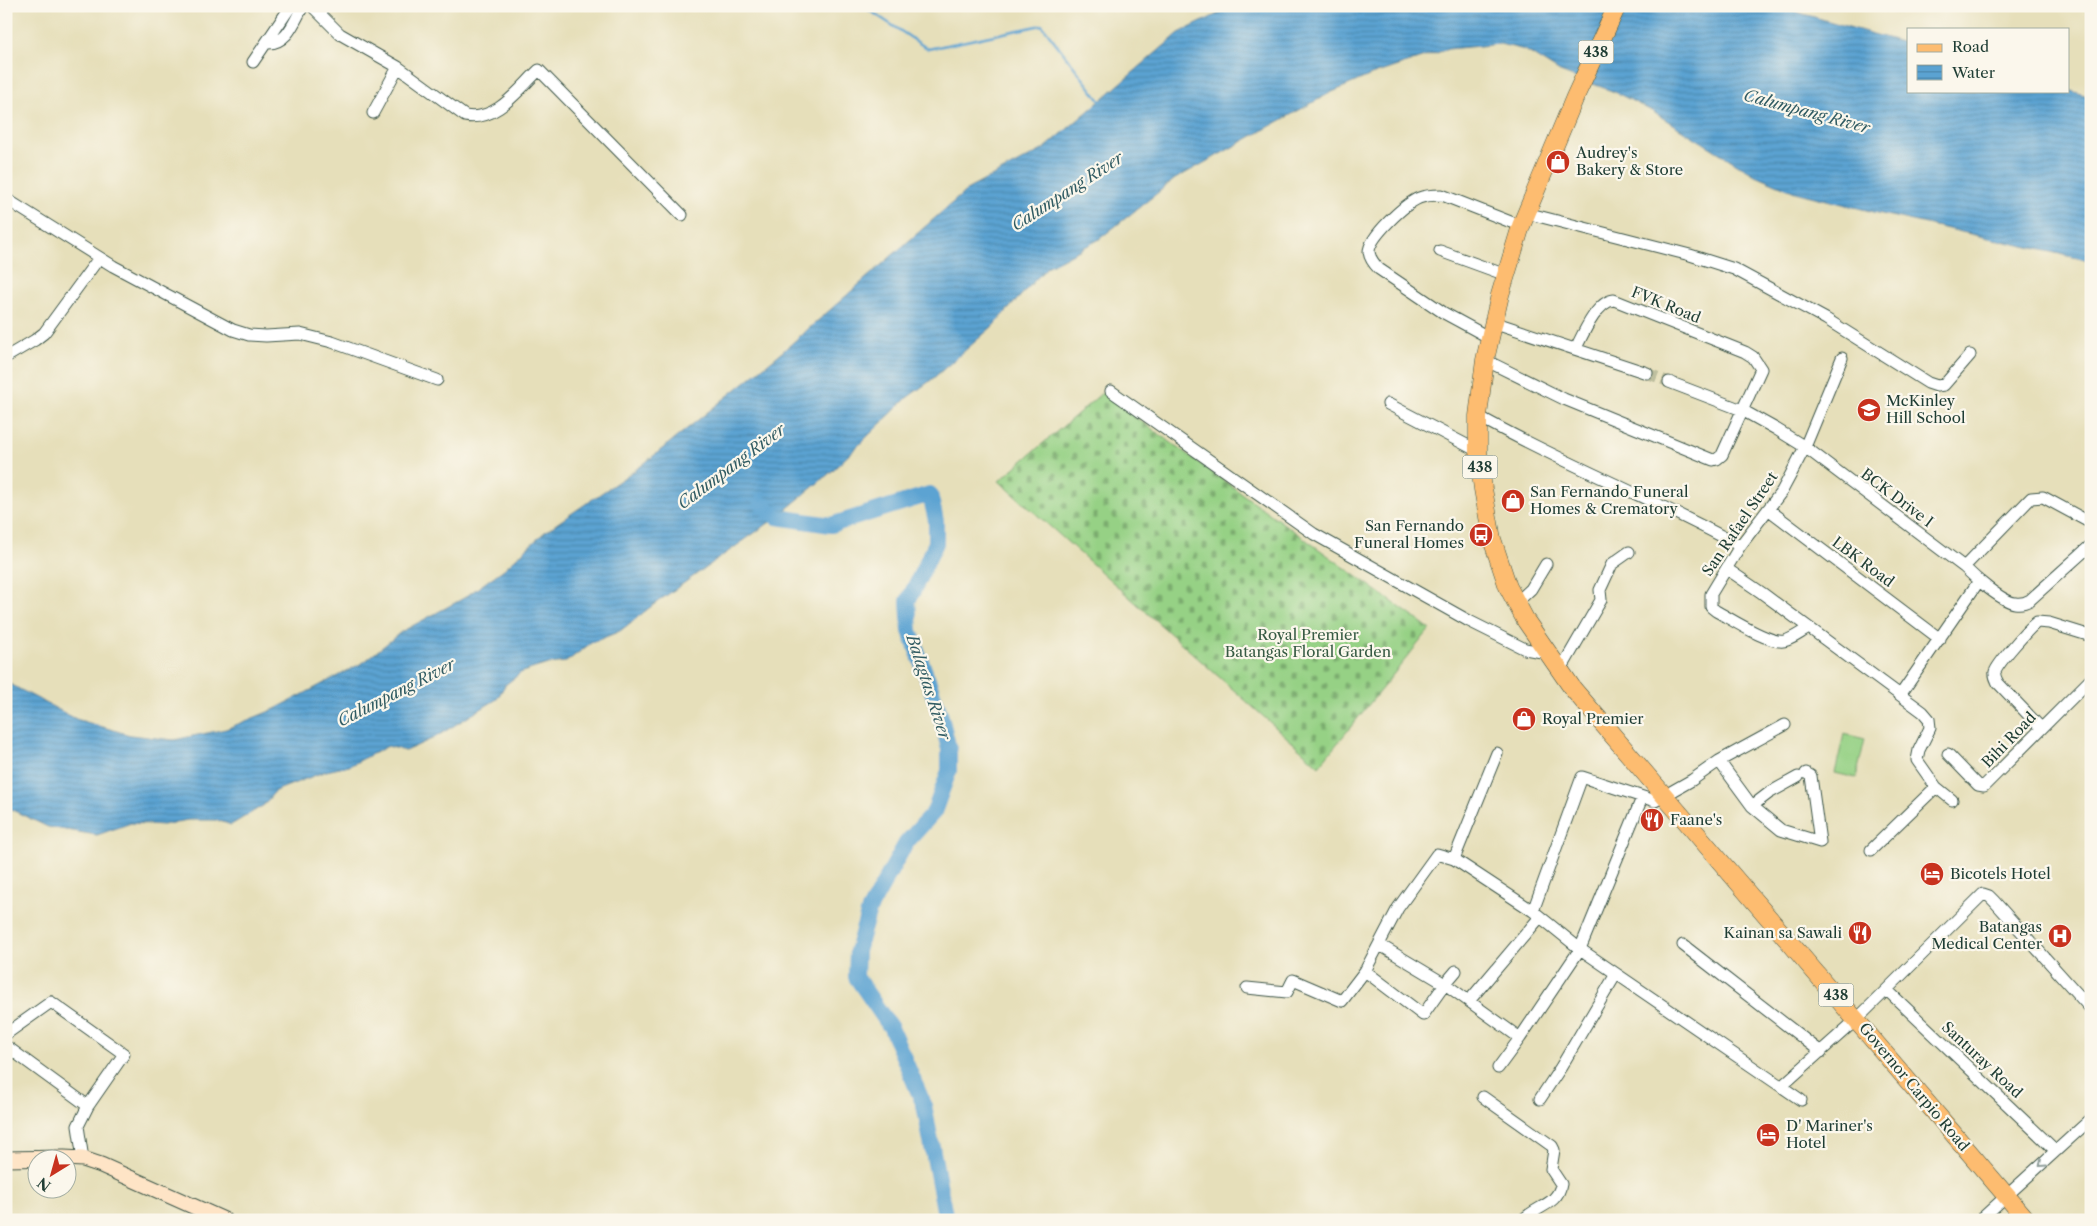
<svg xmlns="http://www.w3.org/2000/svg" width="2097" height="1226" viewBox="0 0 2097 1226" font-family="'Libre Caslon Text',serif">
  <style>
    .cemetery { fill: url(#cemetery-stones); stroke: #5a875c }
    .garden { fill: #96d185; stroke: #5a875c }
    .water { fill: url(#water-rules); stroke: #3d7083 }
    .lines { fill: none; stroke-linecap: round; stroke-linejoin: round }
    .stream { stroke: #5ba3d2; stroke-width: 2.5 }
    .river { stroke: #5ba3d2; stroke-width: 16 }
    .street-tunnel { stroke: #bebf9f; stroke-width: 11; stroke-dasharray: 11 5.5; stroke-linecap: butt }
    .street-casing { stroke: #3d5548; stroke-width: 13 }
    .secondary-casing { stroke: #3d5548; stroke-width: 17 }
    .primary-casing { stroke: #3d5548; stroke-width: 19 }
    .street { stroke: #fff; stroke-width: 11 }
    .secondary { stroke: #fee4c6; stroke-width: 15 }
    .primary { stroke: #fdbc70; stroke-width: 18 }
    .oneway { stroke: #8f9e9a }
    .labels { text-anchor: middle; stroke-width: 4.5; stroke-linejoin: round; paint-order: stroke }
    .shield { fill: #fbf7ec; stroke: #61756b; stroke-width: 1 }
    .shield-label { font-size: 14px; font-weight: bold; fill: #1f3d34 }
    .poi-label { font-size: 15px; fill: #1f3d34; stroke: #fbf7ec; text-anchor: start }
    .street-label { font-size: 15px; fill: #1f3d34; stroke: #fbf7ec }
    .park-label { font-size: 15px; fill: #375b44; stroke: #fbf7ec }
    .water-label { font-size: 16px; font-style: italic; fill: #315c63; stroke: #fbf7ec }
  </style>
  <defs>
    <pattern id="cemetery-stones" width="16" height="16" patternUnits="userSpaceOnUse" patternTransform="scale(1.25)"><rect width="16" height="16" fill="#96d185"/><path d="M2 7V4a2 2 0 0 1 4 0v3zM10 15v-3a2 2 0 0 1 4 0v3z" fill="#7aab6e"/></pattern>
    <pattern id="water-rules" width="6" height="5" patternUnits="userSpaceOnUse" patternTransform="scale(1.25)"><rect width="6" height="5" fill="#5ba3d2"/><path d="M0 2.5h6" fill="none" stroke="#4b86ab"/></pattern>
  </defs>
  <rect width="100%" height="100%" fill="#fbf7ec"/>
  <filter id="ink" filterUnits="userSpaceOnUse"><feTurbulence type="fractalNoise" baseFrequency=".02" numOctaves="2"/><feDisplacementMap in="SourceGraphic" scale="10" xChannelSelector="R" yChannelSelector="G"/><feConvolveMatrix kernelMatrix="1 2 1 2 8 2 1 2 1" color-interpolation-filters="sRGB"/></filter>
  <filter id="wash" filterUnits="userSpaceOnUse"><feTurbulence type="fractalNoise" baseFrequency=".0096" numOctaves="4" result="noise"/><feDisplacementMap in="SourceGraphic" scale="20" xChannelSelector="R" yChannelSelector="G"/><feGaussianBlur stdDeviation="1.12" result="paint"/><feColorMatrix in="noise" values="0 0 0 0 0 0 0 0 0 0 0 0 0 0 0 0 0 1.4 0 .05"/><feComposite in="paint" operator="in"/></filter>
  <g filter="url(#wash)">
    <rect width="100%" height="100%" fill="#e6dfba"/>
    <!-- cemetery -->
    <path class="cemetery" d="M 1102,393 L 1430,629 L 1319,766 L 999,481 Z"/>
    <!-- garden -->
    <path class="garden" d="M 1844,734 L 1865,739 L 1856,778 L 1835,773 Z"/>
    <!-- water -->
    <path class="water" d="M 1234,6 L 1776,6 L 1908,44 L 1908,91 L 2068,90 L 2091,97 L 2091,261 L 1886,215 L 1795,192 L 1755,175 L 1650,110 L 1615,92 L 1560,72 L 1525,50 L 1500,44 L 1448,49 L 1371,75 L 1330,93 L 1175,179 L 1098,240 L 1047,267 L 993,326 L 930,381 L 908,397 L 831,472 L 777,517 L 653,605 L 620,631 L 591,643 L 566,662 L 548,664 L 522,672 L 505,685 L 497,699 L 434,738 L 405,751 L 388,746 L 349,766 L 326,771 L 275,791 L 264,805 L 231,825 L 217,820 L 187,820 L 163,825 L 131,823 L 97,835 L 48,827 L 6,807 L 6,682 L 76,719 L 130,735 L 174,740 L 226,729 L 275,709 L 364,662 L 401,632 L 464,598 L 504,569 L 546,531 L 641,466 L 782,352 L 968,189 L 1044,149 L 1179,33 Z"/>
    <g class="lines">
      <!-- stream -->
      <path class="stream" d="M 863,6 L 928,49 L 1042,25 L 1101,102"/>
      <!-- river -->
      <path class="river" d="M 761,503 L 777,517 L 831,525 L 930,494 L 936,521 L 936,543 L 908,601 L 910,631 L 940,713 L 949,749 L 949,771 L 934,812 L 906,843 L 869,910 L 857,951 L 856,977 L 891,1028 L 924,1105 L 946,1220"/>
    </g>
  </g>
  <g filter="url(#ink)">
    <g class="lines">
      <!-- street-tunnel -->
      <path class="street-tunnel" d="M 1647,373 L 1669,382"/>
      <!-- street casing -->
      <g class="street-casing">
        <path id="street" d="M 312,6 L 340,34 L 398,67 L 465,116 C 496,122 518,90 539,70 L 682,215
          M 266,43 C 287,45 294,22 303,6
          M 253,62 L 291,6
          M 373,113 L 398,67
          M 6,199 L 113,266 L 233,330 L 249,335 L 266,336 L 300,334 L 332,342 L 437,380
          M 1526,213 L 1690,255 L 1734,269 L 1826,319 L 1928,383 L 1937,386 L 1944,385 L 1970,355
          M 1440,251 L 1506,275
          M 1493,322 L 1647,373
          M 1490,338 L 1444,313 L 1379,269 C 1374,264 1370,259 1369,252 C 1369,237 1405,204 1419,198 C 1426,195 1434,195 1442,195 L 1521,226
          M 6,357 L 35,340 L 44,333 L 99,258
          M 1485,360 L 1564,399 L 1713,460 L 1717,459 L 1722,455 L 1761,369 L 1753,357 L 1745,352 L 1614,300 C 1597,301 1583,334 1576,348
          M 1669,382 L 1742,410 L 1776,429 L 1805,447 L 1964,567 C 1974,577 2001,601 2015,603 C 2021,604 2025,603 2030,600 L 2091,545
          M 1111,391 L 1314,534 L 1469,621 L 1525,649 L 1547,653
          M 1388,404 L 1478,451
          M 1478,416 C 1563,464 1655,499 1740,546
          M 1768,509 L 1940,639
          M 1964,567 L 2031,498 L 2043,497 L 2091,523
          M 1727,569 L 1762,593 L 1923,712 L 1929,719 L 1930,728 L 1919,750 L 1917,760 L 1936,787 L 1952,800
          M 1516,603 L 1531,589 L 1546,564
          M 1809,628 C 1801,632 1793,639 1784,641 C 1769,644 1731,619 1716,611 L 1711,607 L 1711,594 L 1740,546 L 1782,491 L 1790,476 L 1805,447 L 1842,358
          M 1560,671 L 1601,600 L 1600,590 L 1612,564 L 1629,552
          M 1901,694 L 1979,581
          M 2041,728 L 1998,683 C 1996,679 1994,676 1995,672 C 1998,663 2029,628 2037,622 L 2049,623 L 2091,636
          M 1948,754 L 1978,785 L 1984,786 L 2091,679
          M 1719,761 L 1785,725
          M 1752,806 L 1769,793 L 1798,777
          M 1871,850 L 1936,787
          M 1454,859 L 1497,753
          M 1533,911 L 1582,777 L 1655,801 L 1692,780 L 1719,761 L 1752,806 L 1781,830 L 1820,842 L 1811,776 L 1806,773
          M 1380,945 L 1445,984 L 1520,1038
          M 1683,945 L 1821,1052
          M 1365,971 L 1423,1015 L 1445,984 L 1456,971
          M 1247,988 L 1287,992 L 1293,980 L 1342,1001 L 1365,971 L 1398,908 L 1437,854 L 1454,859 L 1533,911 L 1580,949 L 1801,1100
          M 1887,990 L 2056,1151
          M 1469,1001 L 1540,917
          M 6,1034 L 51,1002 L 124,1054 L 88,1106 L 6,1046
          M 1498,1068 L 1520,1038 L 1580,949 L 1642,798
          M 1782,1086 L 1857,1019 L 1983,894 L 1989,896 L 1994,901 L 2091,1009
          M 1483,1097 L 1552,1146 L 1554,1150 L 1551,1169 L 1561,1184 C 1558,1205 1536,1206 1523,1220
          M 1540,1099 L 1561,1067 L 1616,974
          M 83,1159 L 78,1126 L 88,1106
          M 1980,1220 L 2091,1119"/>
      </g>
      <!-- secondary casing -->
      <g class="secondary-casing">
        <path id="secondary" d="M 6,1159 L 64,1158 L 83,1159 L 101,1165 L 224,1220"/>
      </g>
      <!-- primary casing -->
      <g class="primary-casing">
        <path id="primary" d="M 1617,6 L 1575,97 L 1521,226 L 1500,295 L 1490,338 L 1485,360 L 1478,416 L 1478,451 L 1483,489 L 1492,539 L 1508,587 L 1526,621 L 1573,689 L 2027,1220"/>
      </g>
      <!-- street -->
      <use href="#street" class="street"/>
      <!-- secondary -->
      <use href="#secondary" class="secondary"/>
      <!-- primary -->
      <use href="#primary" class="primary"/>
    </g>
    <!-- one-way arrows -->
    <defs><path id="oneway-chevron" d="M-2-3.5L2.5 0L-2 3.5" fill="none" stroke-width="1.6" stroke-linecap="round" stroke-linejoin="round" transform="scale(1.25)"/></defs>
    <use class="oneway" href="#oneway-chevron" transform="translate(2042 1164) rotate(138)"/>
  </g>
  <!-- icons -->
  <defs>
    <g id="shop-disc" transform="scale(1.25)"><circle r="9.5" fill="#c8321e" stroke="#fbf7ec"/><path d="M-5-2.5h2.3a2.7 3.5 0 0 1 5.4 0H5L5.5 6h-11ZM-1.5-2.5h3a1.5 2.3 0 0 0-3 0Z" fill="#fff"/></g>
    <g id="school-disc" transform="scale(1.25)"><circle r="9.5" fill="#c8321e" stroke="#fbf7ec"/><path d="M0-5L7-2L0 1L-7-2ZM-4 1L0 2.5L4 1V4Q0 6-4 4Z" fill="#fff"/></g>
    <g id="bus-disc" transform="scale(1.25)"><circle r="9.5" fill="#c8321e" stroke="#fbf7ec"/><path d="M-5-6H5V4H4V6H2V4H-2V6H-4V4H-5ZM-3.5-4V0h7V-4ZM-3.5 1.2v1.5H-2V1.2ZM2 1.2v1.5H3.5V1.2Z" fill="#fff"/></g>
    <g id="restaurant-disc" transform="scale(1.25)"><circle r="9.5" fill="#c8321e" stroke="#fbf7ec"/><path d="M-5-6h1v4h1v-4h1v4h1v-4h1v5L-1.5 .5V6h-2V.5L-5-1ZM5-6V6H3V1.5H1.5Q1.5-4 5-6Z" fill="#fff"/></g>
    <g id="hotel-disc" transform="scale(1.25)"><circle r="9.5" fill="#c8321e" stroke="#fbf7ec"/><path d="M-6-4.5h1.5V1H6V5H4.5V3h-9V5H-6ZM-4 0a1.8 1.8 0 1 1 3.6 0ZM.5 0V-2.5h3Q6-2.5 6 0Z" fill="#fff"/></g>
    <g id="hospital-disc" transform="scale(1.25)"><circle r="9.5" fill="#c8321e" stroke="#fbf7ec"/><path d="M-5-5h3v3.5h4V-5h3V5h-3V1.5h-4V5h-3Z" fill="#fff"/></g>
  </defs>
  <g fill-rule="evenodd">
    <use href="#shop-disc" x="1558" y="162"/>
    <use href="#school-disc" x="1869" y="410"/>
    <use href="#shop-disc" x="1513" y="501"/>
    <use href="#bus-disc" x="1481" y="535"/>
    <use href="#shop-disc" x="1524" y="719"/>
    <use href="#restaurant-disc" x="1652" y="820"/>
    <use href="#hotel-disc" x="1932" y="874"/>
    <use href="#restaurant-disc" x="1860" y="933"/>
    <use href="#hospital-disc" x="2060" y="936"/>
    <use href="#hotel-disc" x="1768" y="1135"/>
  </g>
  <g class="labels">
    <!-- shield labels -->
    <g class="shield">
      <rect x="1578.5" y="40.5" width="35" height="23" rx="4"/>
      <rect x="1462.5" y="455.5" width="35" height="23" rx="4"/>
      <rect x="1818.5" y="983.5" width="35" height="23" rx="4"/>
    </g>
    <g class="shield-label">
      <text x="1596" y="57">438</text>
      <text x="1480" y="472">438</text>
      <text x="1836" y="1000">438</text>
    </g>
    <!-- poi labels -->
    <g class="poi-label">
      <text x="1576" y="158">Audrey's<tspan x="1576" dy="17">Bakery &amp; Store</tspan></text>
      <text x="1886" y="406">McKinley<tspan x="1886" dy="17">Hill School</tspan></text>
      <text x="1530" y="497">San Fernando Funeral<tspan x="1530" dy="17">Homes &amp; Crematory</tspan></text>
      <text x="1464" y="531" text-anchor="end">San Fernando<tspan x="1464" dy="17">Funeral Homes</tspan></text>
      <text x="1542" y="724">Royal Premier</text>
      <text x="1670" y="825">Faane's</text>
      <text x="1950" y="879">Bicotels Hotel</text>
      <text x="2042" y="932" text-anchor="end">Batangas<tspan x="2042" dy="17">Medical Center</tspan></text>
      <text x="1842" y="938" text-anchor="end">Kainan sa Sawali</text>
      <text x="1786" y="1131">D' Mariner's<tspan x="1786" dy="17">Hotel</tspan></text>
    </g>
    <!-- street labels -->
    <g class="street-label">
      <text transform="translate(1666 305) rotate(22)" y="5">FVK Road</text>
      <text transform="translate(1897 498) rotate(37)" y="5">BCK Drive I</text>
      <text transform="translate(1740 524) rotate(-56)" y="5">San Rafael Street</text>
      <text transform="translate(1863 562) rotate(37)" y="5">LBK Road</text>
      <text transform="translate(2009 740) rotate(-46)" y="5">Bihi Road</text>
      <text transform="translate(1982 1060) rotate(43)" y="5">Santuray Road</text>
      <text transform="translate(1914 1087) rotate(50)" y="5">Governor Carpio Road</text>
    </g>
    <!-- park labels -->
    <g class="park-label">
      <text x="1308" y="640">Royal Premier<tspan x="1308" dy="17">Batangas Floral Garden</tspan></text>
    </g>
    <!-- water labels -->
    <g class="water-label">
      <text transform="translate(1807 111) rotate(15)" y="6">Calumpang River</text>
      <text transform="translate(1067 191) rotate(-33)" y="6">Calumpang River</text>
      <text transform="translate(731 466) rotate(-37)" y="6">Calumpang River</text>
      <text transform="translate(929 687) rotate(72)" y="6">Balagtas River</text>
      <text transform="translate(396 692) rotate(-27)" y="6">Calumpang River</text>
    </g>
  </g>
  <!-- margin -->
  <rect width="2097" height="1226" fill="none" stroke="#fbf7ec" stroke-width="25"/>
  <!-- legend -->
  <rect x="1907" y="28" width="162" height="65" fill="#fbf7ec" stroke="#a3ada2"/>
  <rect x="1917" y="44" width="25" height="8" fill="#fdbc70" stroke="#a3ada2"/>
  <text x="1952" y="52" font-size="15" fill="#1f3d34">Road</text>
  <rect x="1917" y="65" width="25" height="15" fill="url(#water-rules)" stroke="#a3ada2"/>
  <text x="1952" y="78" font-size="15" fill="#1f3d34">Water</text>
  <!-- north arrow -->
  <g transform="translate(52 1174) rotate(217)"><circle r="24" fill="#fbf7ec" stroke="#a3ada2"/>
  <path d="M0-4L9 19L0 12L-9 19Z" fill="#c8321e"/>
  <text y="-8" font-size="14" font-weight="bold" text-anchor="middle" fill="#1f3d34">N</text>
  </g>
</svg>
